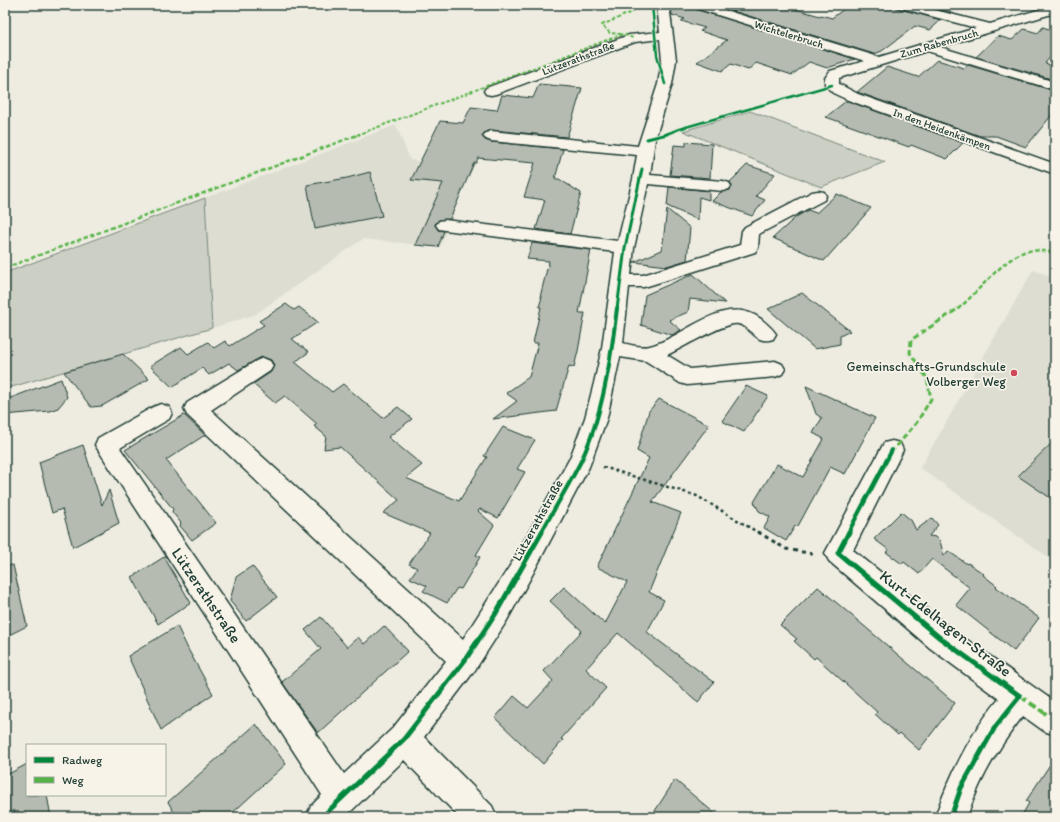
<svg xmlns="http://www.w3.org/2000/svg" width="1060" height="822" viewBox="0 0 1060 822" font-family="Itim,sans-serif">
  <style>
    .built { fill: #ddddd2 }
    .green { fill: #cccfc4; stroke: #76867c }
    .building { fill: #b5bbb0; stroke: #1f3d34 }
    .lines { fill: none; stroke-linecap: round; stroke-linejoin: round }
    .minor-casing { stroke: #1f3d34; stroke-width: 3 }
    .path-far1 { stroke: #1f3d34; stroke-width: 2.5; stroke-dasharray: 3 3; stroke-linecap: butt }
    .path { stroke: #1f3d34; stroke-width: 3; stroke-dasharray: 4 4; stroke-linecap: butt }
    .minor { fill: #f7f3e8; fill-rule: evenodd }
    .quiet-far3 { stroke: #55b346; stroke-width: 2; stroke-dasharray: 3.5 2; stroke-linecap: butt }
    .quiet-far2 { stroke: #55b346; stroke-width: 2.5; stroke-dasharray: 4.5 2.5; stroke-linecap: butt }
    .quiet-far1 { stroke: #55b346; stroke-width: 3; stroke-dasharray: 6 3; stroke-linecap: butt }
    .quiet { stroke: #55b346; stroke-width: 4; stroke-dasharray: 8 4; stroke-linecap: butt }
    .cycleway-far3-casing { stroke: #f7f3e8; stroke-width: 4 }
    .cycleway-far2-casing { stroke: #f7f3e8; stroke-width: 5 }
    .cycleway-far1-casing { stroke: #f7f3e8; stroke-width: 6 }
    .cycleway-casing { stroke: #f7f3e8; stroke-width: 8 }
    .cycleway-far3 { stroke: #00873e; stroke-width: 2.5 }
    .cycleway-far2 { stroke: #00873e; stroke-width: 3 }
    .cycleway-far1 { stroke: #00873e; stroke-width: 4 }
    .cycleway { stroke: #00873e; stroke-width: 5 }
    .poi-dot { fill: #d1495b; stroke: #f7f3e8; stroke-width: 1.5 }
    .labels { text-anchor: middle; stroke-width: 3.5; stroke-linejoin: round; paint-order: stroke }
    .far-street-label { font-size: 11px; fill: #1f3d34; stroke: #f7f3e8 }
    .poi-label { font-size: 13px; fill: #1f3d34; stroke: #f7f3e8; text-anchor: end }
    .street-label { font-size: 13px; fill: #1f3d34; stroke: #f7f3e8 }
    .near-street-label { font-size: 16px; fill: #1f3d34; stroke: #f7f3e8 }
  </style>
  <rect width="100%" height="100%" fill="#eeece1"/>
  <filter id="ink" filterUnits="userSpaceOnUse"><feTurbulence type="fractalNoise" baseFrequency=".025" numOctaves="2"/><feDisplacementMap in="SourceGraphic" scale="8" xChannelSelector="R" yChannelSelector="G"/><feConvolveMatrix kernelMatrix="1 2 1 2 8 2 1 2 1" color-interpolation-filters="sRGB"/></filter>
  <g filter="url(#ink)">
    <!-- built -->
    <path class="built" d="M 396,125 L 410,160 L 472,167 L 440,247 L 363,239 L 254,315 L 212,328 L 205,198 Z
      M 1033,270 L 1055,278 L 1055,562 L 920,468 Z"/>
    <!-- green -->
    <path class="green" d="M 750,111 L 885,162 L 821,187 L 683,131 Z
      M 205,198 L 212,328 L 5,389 L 5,273 Z"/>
    <!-- building -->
    <path class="building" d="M 671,5 L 688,5 L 692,8 L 855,59 L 827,68 L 809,62 L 792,75 L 756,63 L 748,70 L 731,64 L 722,71 L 697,62 L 727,40 L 700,31 L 705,28 L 681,21 L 685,19 L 672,15 Z
      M 713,5 L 737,5 L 751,9 L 757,5 L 781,5 L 820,16 L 821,15 L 832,18 L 849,5 L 894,5 L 897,8 L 941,20 L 930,30 L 915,26 L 882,51 L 874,54 Z
      M 921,5 L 957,5 L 949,12 Z
      M 1043,27 L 1055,31 L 1055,52 L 1045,63 L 1055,67 L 1055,80 L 976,57 L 998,36 L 1012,40 L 1024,29 L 1038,33 Z
      M 937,60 L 964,68 L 968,65 L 1055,91 L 1055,111 L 1026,147 L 996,136 L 980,136 L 857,92 L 887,67 L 918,77 Z
      M 539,84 L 582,88 L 567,137 L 491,130 L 485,132 L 482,136 L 485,140 L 491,142 L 563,149 L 555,179 L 559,179 L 581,193 L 570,234 L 536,229 L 545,200 L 524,197 L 535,163 L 478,158 L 476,163 L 474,163 L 450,219 L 439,220 L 435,224 L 438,230 L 444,231 L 438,247 L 415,245 L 443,183 L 411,180 L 440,121 L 463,123 L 471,107 L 497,110 L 502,95 L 533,98 Z
      M 846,101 L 848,101 L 963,143 L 947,159 L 911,145 L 909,147 L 826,117 Z
      M 686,142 L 712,144 L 710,178 L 670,175 L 674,145 L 686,146 Z
      M 747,165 L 775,174 L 756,196 L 765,200 L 752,216 L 712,201 L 721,192 L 730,190 L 732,187 L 730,182 Z
      M 370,172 L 382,216 L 315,229 L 307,185 L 347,178 Z
      M 669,187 L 709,191 L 709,200 L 699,197 L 698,220 L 667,206 Z
      M 837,194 L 871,208 L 824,261 L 773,238 L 796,217 L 808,210 L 816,213 Z
      M 667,209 L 690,228 L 687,260 L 667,266 L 634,262 L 662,250 Z
      M 532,243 L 591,250 L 579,313 L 585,313 L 578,351 L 574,367 L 569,366 L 556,411 L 493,419 L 517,401 L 506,393 L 529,377 L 538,343 L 533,343 L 541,307 L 539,307 L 542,297 L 540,297 L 549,261 L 527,259 Z
      M 693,274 L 725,303 L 690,299 L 688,312 L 669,320 L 681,330 L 672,335 L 641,325 L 645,295 Z
      M 802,293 L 850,331 L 840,336 L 840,344 L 815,349 L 768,309 Z
      M 286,304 L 294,310 L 299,307 L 318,322 L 292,339 L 309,352 L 295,362 L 332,392 L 343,384 L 383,418 L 398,407 L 412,419 L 388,437 L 422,465 L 406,478 L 459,501 L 487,457 L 484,456 L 503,427 L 535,440 L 517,469 L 525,472 L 498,518 L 480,509 L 478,511 L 494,525 L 476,555 L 480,557 L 461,589 L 457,588 L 447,603 L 423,591 L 427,586 L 410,578 L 417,568 L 409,564 L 430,533 L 383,513 L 399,500 L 340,447 L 324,449 L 326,436 L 314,426 L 317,424 L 285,396 L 275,403 L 253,384 L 271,372 L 274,365 L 271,360 L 262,357 L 238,370 L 229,363 L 209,375 L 202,368 L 172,387 L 150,366 L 181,347 L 188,354 L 208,342 L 214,348 L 225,341 L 230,346 L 264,325 L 259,321 Z
      M 123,354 L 149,379 L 102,406 L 91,407 L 64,372 Z
      M 61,379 L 67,397 L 58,408 L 49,411 L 5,415 L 5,400 Z
      M 746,386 L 768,396 L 744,432 L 722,421 Z
      M 806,386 L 875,418 L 845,474 L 830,467 L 798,526 L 795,526 L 786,541 L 764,528 L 770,517 L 759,511 L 754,502 L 777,464 L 803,477 L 824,439 L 813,433 L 822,418 L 816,414 Z
      M 659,399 L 709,425 L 652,502 L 681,513 L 649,592 L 664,600 L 647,632 L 714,682 L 698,702 L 618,633 L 586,669 L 606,688 L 561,739 L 563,740 L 543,764 L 495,718 L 514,696 L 528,708 L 553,681 L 544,671 L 582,631 L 550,601 L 564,587 L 605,624 L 627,582 L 597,567 L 649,458 L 637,451 L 649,411 Z
      M 184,415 L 205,435 L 166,460 L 216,523 L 192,540 L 180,526 L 181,523 L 172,512 L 173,509 L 125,450 Z
      M 1055,440 L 1055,501 L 1018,476 Z
      M 83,445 L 102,505 L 109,490 L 119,523 L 73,547 L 62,509 L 52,513 L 39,462 Z
      M 901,512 L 911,520 L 916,530 L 932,518 L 938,525 L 929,536 L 936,537 L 940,541 L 944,556 L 948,551 L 967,564 L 968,563 L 984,574 L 983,575 L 997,586 L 996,587 L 1039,618 L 1014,651 L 956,605 L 970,588 L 932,559 L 919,574 L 904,562 L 902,564 L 886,552 L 889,550 L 874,539 Z
      M 164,557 L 191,603 L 158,624 L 132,577 Z
      M 13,565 L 27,626 L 5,637 L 5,566 Z
      M 252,566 L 277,597 L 246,621 L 230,601 L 236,577 Z
      M 818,587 L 955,703 L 919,750 L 900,733 L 898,735 L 875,714 L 877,712 L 816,657 L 814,659 L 794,641 L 797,639 L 780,625 Z
      M 321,617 L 347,647 L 358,637 L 364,644 L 384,626 L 408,651 L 318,733 L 282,682 L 321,649 L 305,630 Z
      M 177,626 L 189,651 L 213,694 L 161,730 L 128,656 Z
      M 256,724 L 286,764 L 228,817 L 177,817 L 168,802 Z
      M 1055,757 L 1055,817 L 1021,817 L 1029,803 L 1026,801 Z
      M 27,764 L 27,795 L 47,795 L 51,817 L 15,817 L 14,810 L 5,815 L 5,776 Z
      M 675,780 L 694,796 L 719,817 L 651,817 Z"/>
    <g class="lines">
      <!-- minor casing -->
      <g class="minor-casing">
        <path id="minor" d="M 657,5 L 669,5 L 676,60 L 672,84 L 655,139 L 650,175 L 723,181 L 729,183 L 731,186 L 729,189 L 723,191 L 648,184 L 634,248 L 631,275 L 643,275 L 740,245 L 742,231 L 745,227 L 812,192 L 818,191 L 824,192 L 826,196 L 824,200 L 759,234 L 758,248 L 755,252 L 651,285 L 644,287 L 629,287 L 623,343 C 631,345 642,348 650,346 C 685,337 724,292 761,319 C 767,324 772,328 776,334 L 773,339 C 754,345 753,327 738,324 C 727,321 680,349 667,355 L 690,369 L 775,361 L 782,364 L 785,369 L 782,374 L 775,377 L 687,385 L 680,383 L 646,361 L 620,357 L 607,418 L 589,467 L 531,577 L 506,622 L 475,670 L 424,737 L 492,806 L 497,817 L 459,817 L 404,760 L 345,817 L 306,817 L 311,806 L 322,795 L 95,445 L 98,438 L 153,407 L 161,404 L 169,407 L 172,413 L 169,419 L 120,448 L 344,774 L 393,728 L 446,661 L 187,415 L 184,409 L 187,403 L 256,361 L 263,358 L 270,361 L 273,366 L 270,371 L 211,410 L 463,639 L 513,561 L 570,458 L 585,418 L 594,383 L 602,348 L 615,252 L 445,230 L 439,229 L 436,225 L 439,221 L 445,220 L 618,241 L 633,179 L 637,155 L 491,141 L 486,139 L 483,136 L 486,133 L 491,131 L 638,146 L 658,84 L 662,60 L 660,39 L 635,42 L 496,94 L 491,95 L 486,94 L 484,91 L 486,88 L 629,35 L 660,32 Z
          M 690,5 L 708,5 L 879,57 L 976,28 L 897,7 L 895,5 L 915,5 L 990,24 L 1055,5 L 1055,13 L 940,47 L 1055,82 L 1055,90 L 927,51 L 839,78 L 839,84 L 858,94 L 1055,164 L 1055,174 L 848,100 L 833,93 L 825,85 L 825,78 L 830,71 L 865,61 L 692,7 Z
          M 892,441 L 900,443 L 903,450 L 853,550 L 950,628 L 1055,702 L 1055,735 L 1044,731 L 1023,716 C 999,746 979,780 967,817 L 935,817 C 950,775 970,733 999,699 L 930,648 L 829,561 L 825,553 L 884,443 Z"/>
      </g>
      <!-- path-far1 -->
      <path class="path-far1" d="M 603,467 L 697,496 L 759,533"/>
      <!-- path -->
      <path class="path" d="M 758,532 L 786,549 L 814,554"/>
      <!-- minor -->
      <use href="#minor" class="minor"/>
      <!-- quiet-far3 -->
      <path class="quiet-far3" d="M 621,34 L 610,33 L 602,25 L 632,12 L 640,5
        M 357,135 L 623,34 L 633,38"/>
      <!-- quiet-far2 -->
      <path class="quiet-far2" d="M 5,268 L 360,134
        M 958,309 C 977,293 1002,260 1024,252 C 1034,249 1045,251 1055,253"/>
      <!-- quiet-far1 -->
      <path class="quiet-far1" d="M 891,453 L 917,422 L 931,399 L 927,378 L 910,353 L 911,340 L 959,308"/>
      <!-- quiet -->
      <path class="quiet" d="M 1020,696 L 1055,720"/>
      <!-- cycleway-far3 casing -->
      <g class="cycleway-far3-casing">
        <path id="cycleway-far3" d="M 652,5 L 657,55 L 665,84
          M 664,135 L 679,129 L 832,85"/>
      </g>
      <!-- cycleway-far2 casing -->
      <g class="cycleway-far2-casing">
        <path id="cycleway-far2" d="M 647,139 L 667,134
          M 617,309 L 625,248 L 642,169"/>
      </g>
      <!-- cycleway-far1 casing -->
      <g class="cycleway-far1-casing">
        <path id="cycleway-far1" d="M 541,533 C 554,509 569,485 581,461 C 603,415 611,358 617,308
          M 848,533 L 892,450"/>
      </g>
      <!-- cycleway casing -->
      <g class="cycleway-casing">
        <path id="cycleway" d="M 849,532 L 838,553 L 940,638 L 1020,696 L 995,727 L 961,788 L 951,817
          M 322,817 L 404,739 L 465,660 L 496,613 L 542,532"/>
      </g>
      <!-- cycleway-far3 -->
      <use href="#cycleway-far3" class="cycleway-far3"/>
      <!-- cycleway-far2 -->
      <use href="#cycleway-far2" class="cycleway-far2"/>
      <!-- cycleway-far1 -->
      <use href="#cycleway-far1" class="cycleway-far1"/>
      <!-- cycleway -->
      <use href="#cycleway" class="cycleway"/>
    </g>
  </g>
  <!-- markers -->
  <circle class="poi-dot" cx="1014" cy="373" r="4"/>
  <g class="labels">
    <!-- far-street labels -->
    <g class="far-street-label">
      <text transform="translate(789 34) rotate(17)" y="4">Wichtelerbruch</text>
      <text transform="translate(939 43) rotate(-16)" y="4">Zum Rabenbruch</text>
      <text transform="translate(578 58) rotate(-21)" y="4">Lützerathstraße</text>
      <text transform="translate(942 129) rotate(20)" y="4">In den Heidenkämpen</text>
    </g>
    <!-- poi labels -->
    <g class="poi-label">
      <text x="1006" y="371">Gemeinschafts-Grundschule<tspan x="1006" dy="15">Volberger Weg</tspan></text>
    </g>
    <!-- street labels -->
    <g class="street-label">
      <text transform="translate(537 520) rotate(-61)" y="5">Lützerathstraße</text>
    </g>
    <!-- near-street labels -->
    <g class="near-street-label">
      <text transform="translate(207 595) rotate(56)" y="6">Lützerathstraße</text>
      <text transform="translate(946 623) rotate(38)" y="6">Kurt-Edelhagen-Straße</text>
    </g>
  </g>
  <!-- margin -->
  <rect width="1060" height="822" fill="none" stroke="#f7f3e8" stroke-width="20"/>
  <rect x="10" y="10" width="1040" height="802" fill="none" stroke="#1f3d34" stroke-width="1.5" filter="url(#ink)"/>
  <!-- legend -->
  <rect x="26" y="744" width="140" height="52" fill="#f7f3e8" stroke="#a1aaa0"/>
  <rect x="34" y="757" width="20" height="6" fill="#00873e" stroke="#a1aaa0"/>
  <text x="62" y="764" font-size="12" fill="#1f3d34">Radweg</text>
  <rect x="34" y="777" width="20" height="6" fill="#55b346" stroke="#a1aaa0"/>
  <text x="62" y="784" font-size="12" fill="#1f3d34">Weg</text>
</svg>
